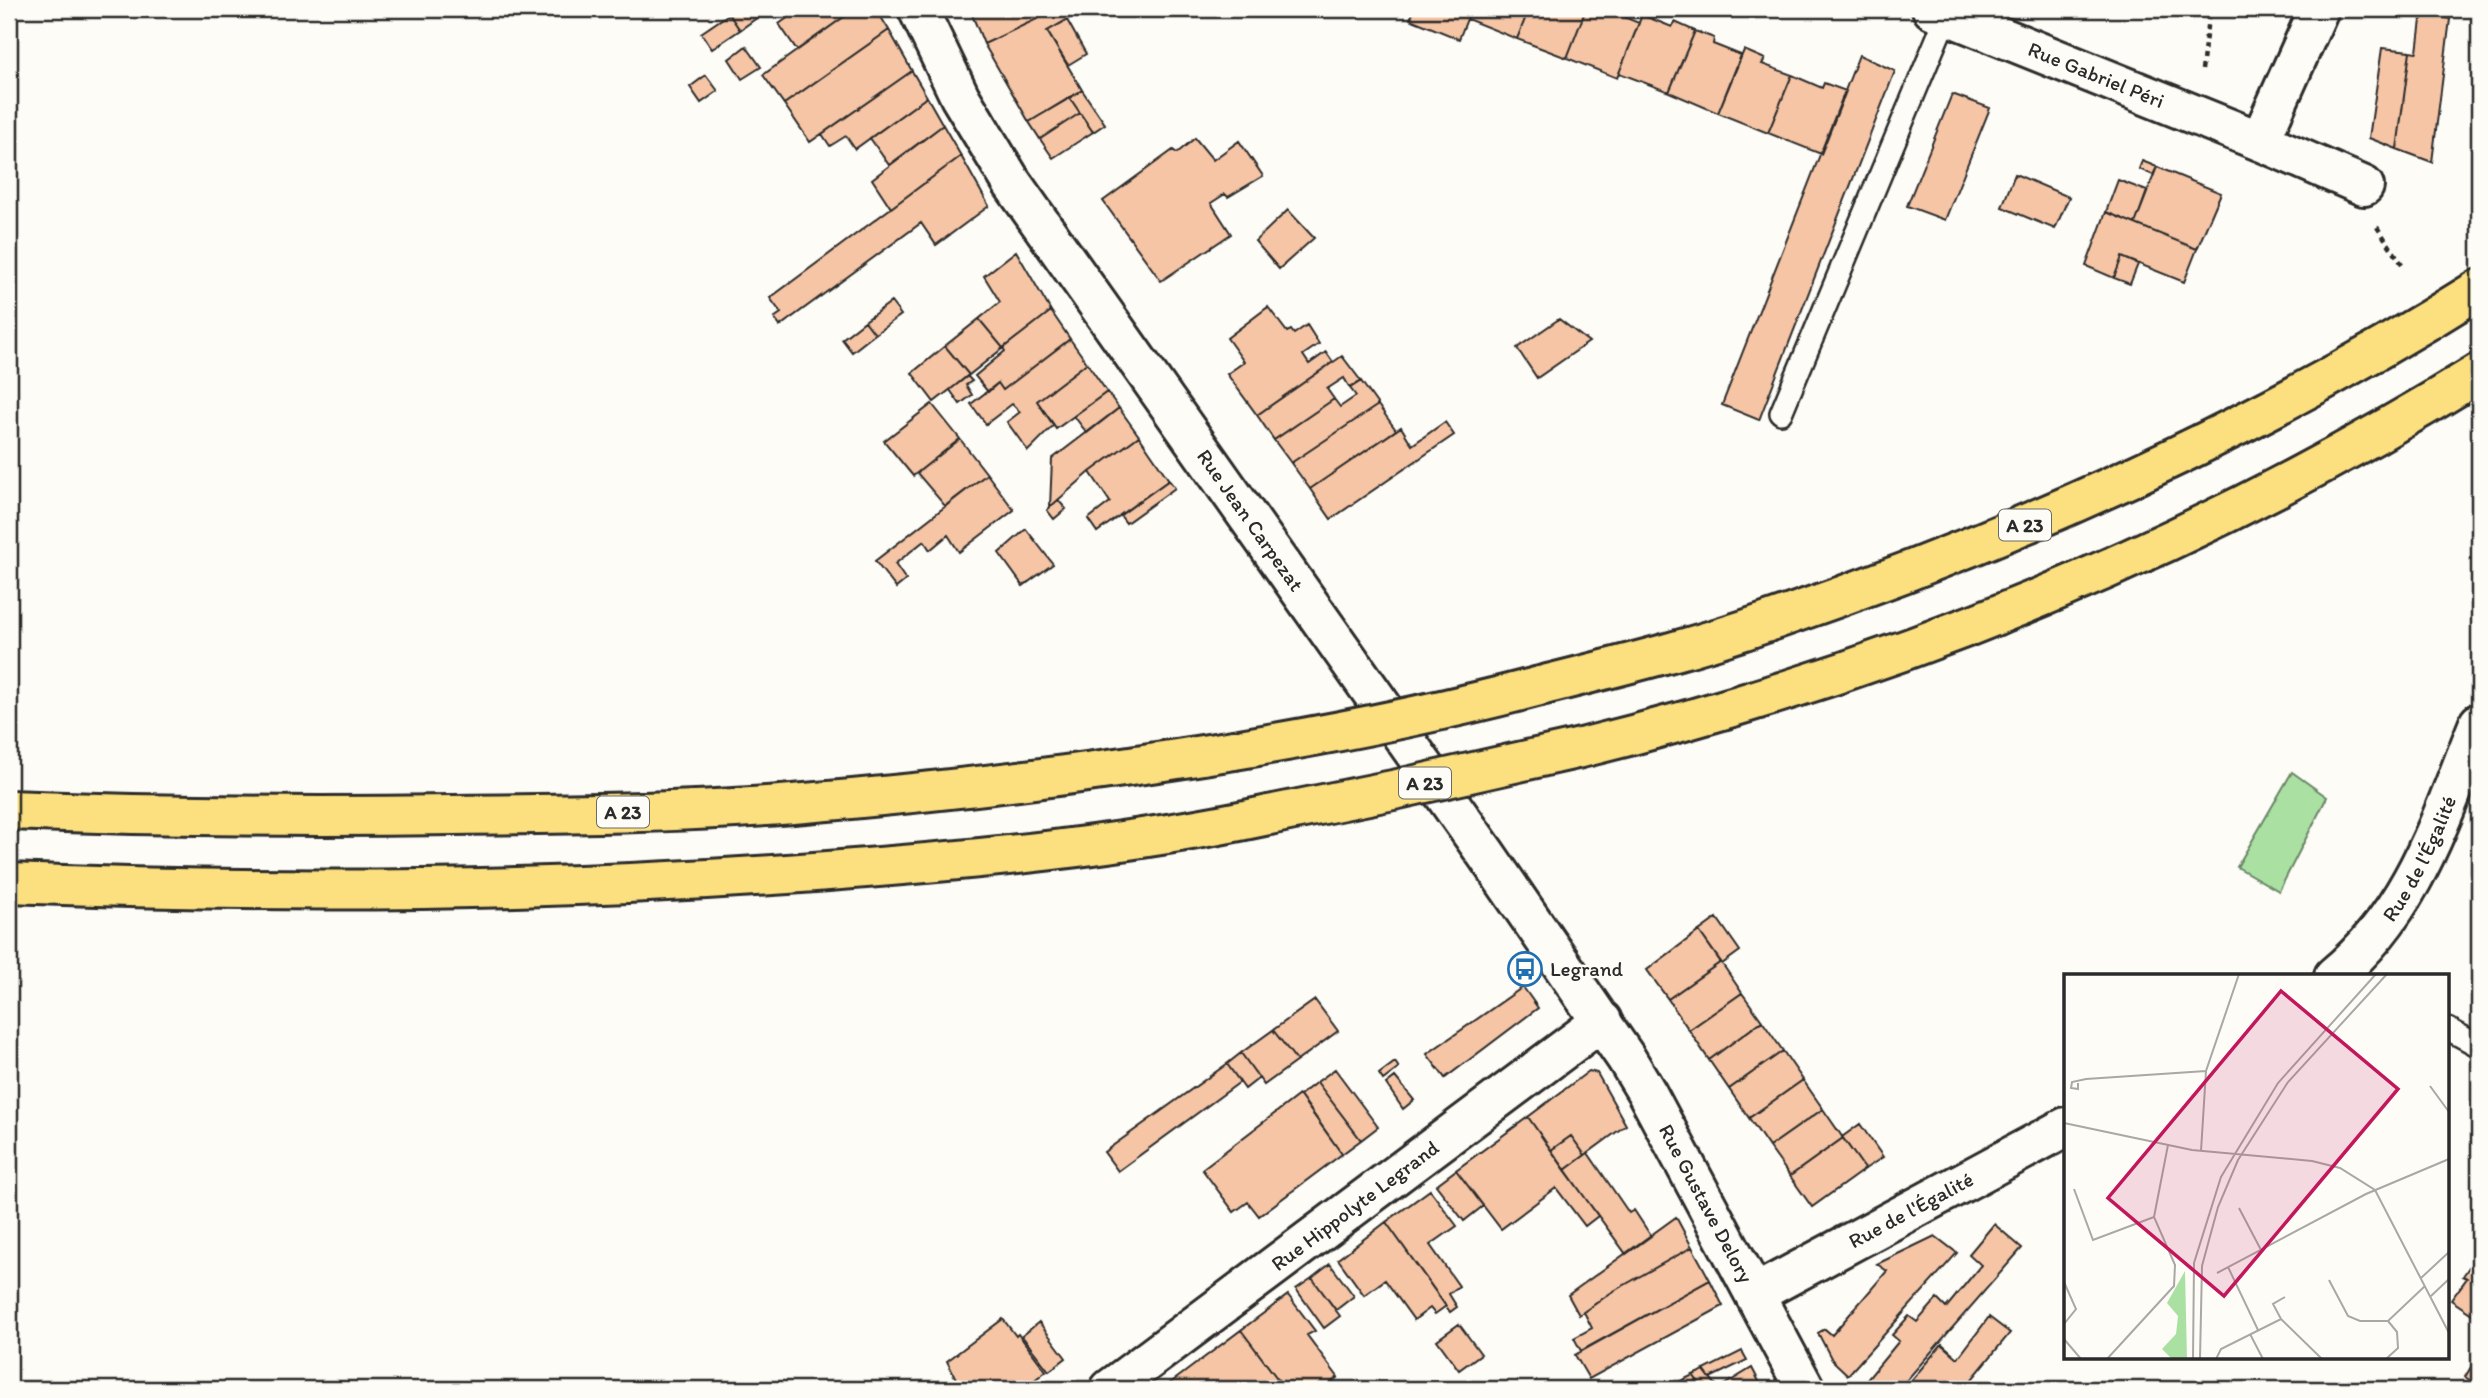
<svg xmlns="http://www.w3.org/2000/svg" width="2488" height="1398" viewBox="0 0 2488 1398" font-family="Itim,sans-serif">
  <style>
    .green { fill: #abe0a3; stroke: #6b8667; stroke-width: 2 }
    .building { fill: #f6c5a5; stroke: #2b2b2b; stroke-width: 2 }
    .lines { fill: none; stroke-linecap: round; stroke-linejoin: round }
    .lane-casing { stroke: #2b2b2b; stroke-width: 26 }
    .street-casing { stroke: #2b2b2b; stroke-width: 44 }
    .secondary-casing { stroke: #2b2b2b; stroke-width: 44 }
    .highway-casing { stroke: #2b2b2b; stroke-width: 44 }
    .path { stroke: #2b2b2b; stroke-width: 4.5; stroke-dasharray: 5 5; stroke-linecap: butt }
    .lane { stroke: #fdfcf7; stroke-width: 21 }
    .street { stroke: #fdfcf7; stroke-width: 38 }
    .secondary { stroke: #fdfcf7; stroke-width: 38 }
    .highway { stroke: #fce080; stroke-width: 38 }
    .highway-bridge-casing { stroke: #2b2b2b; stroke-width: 44; stroke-linecap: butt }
    .highway-bridge { stroke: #fce080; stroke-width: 38 }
    .labels { text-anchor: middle; stroke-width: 5; stroke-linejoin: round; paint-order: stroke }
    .shield { fill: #fdfcf7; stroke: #6a6a68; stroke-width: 2 }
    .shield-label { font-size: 19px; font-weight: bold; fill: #2b2b2b }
    .street-label { font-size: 21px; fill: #2b2b2b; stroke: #fdfcf7 }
    .poi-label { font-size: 21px; fill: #2b2b2b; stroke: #fdfcf7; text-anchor: start }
    .inset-road { fill: none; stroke: #a9a8a5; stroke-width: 2 }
    .view { fill: #c2185b; fill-opacity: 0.15; stroke: #c2185b; stroke-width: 3.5 }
    .inset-edge { fill: none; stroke: #2b2b2b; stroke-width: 3.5 }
  </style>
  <rect width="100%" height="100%" fill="#fdfcf7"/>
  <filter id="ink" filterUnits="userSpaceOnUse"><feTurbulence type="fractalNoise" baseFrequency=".0143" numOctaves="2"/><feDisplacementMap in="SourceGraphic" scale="14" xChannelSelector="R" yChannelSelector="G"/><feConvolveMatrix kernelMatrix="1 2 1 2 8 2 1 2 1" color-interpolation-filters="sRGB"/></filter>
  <g filter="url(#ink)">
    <!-- green -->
    <path class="green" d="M 2292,772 L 2327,797 L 2279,891 L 2237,867 Z"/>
    <!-- building -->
    <path class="building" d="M 737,9 L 769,9 L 740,30 L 729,14 Z
      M 800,9 L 855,9 L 797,50 L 779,24 Z
      M 855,9 L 876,9 L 889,30 L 784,104 L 763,75 Z
      M 972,9 L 1058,9 L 984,44 L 970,10 Z
      M 1058,9 L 1074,9 L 1077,14 L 1047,31 L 1082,90 L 1029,122 L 984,44 Z
      M 1415,9 L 1471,9 L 1459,39 L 1410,19 Z
      M 1471,9 L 1529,9 L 1517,39 L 1467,19 Z
      M 1529,9 L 1586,9 L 1567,58 L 1517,39 Z
      M 1586,9 L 1610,9 L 1609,11 L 1639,23 L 1617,78 L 1567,58 Z
      M 729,14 L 740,30 L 712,49 L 701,33 Z
      M 2428,14 L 2450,19 L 2432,162 L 2397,149 L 2410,51 L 2417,52 L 2421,20 Z
      M 1642,15 L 1672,27 L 1675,22 L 1695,31 L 1669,92 L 1619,73 Z
      M 1067,20 L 1086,54 L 1068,65 L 1047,31 Z
      M 889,30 L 912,71 L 810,142 L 784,104 Z
      M 1695,31 L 1714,38 L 1713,44 L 1741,55 L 1718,113 L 1669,92 Z
      M 746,46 L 761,67 L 742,79 L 729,59 Z
      M 2382,48 L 2410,51 L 2397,149 L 2369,138 Z
      M 1744,50 L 1765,59 L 1762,64 L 1792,75 L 1768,133 L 1718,113 Z
      M 1859,55 L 1895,71 L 1759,420 L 1722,405 Z
      M 912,71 L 927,97 L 855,149 L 846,136 L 830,146 L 822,134 Z
      M 706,75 L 718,91 L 701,103 L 690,87 Z
      M 1792,75 L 1822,88 L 1824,83 L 1846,91 L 1821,154 L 1768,133 Z
      M 1082,90 L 1105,124 L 1093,132 L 1070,98 Z
      M 1952,94 L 1990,108 L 1945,220 L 1907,206 Z
      M 927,97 L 943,125 L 889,165 L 870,138 Z
      M 1070,98 L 1080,113 L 1040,139 L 1029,122 Z
      M 1080,113 L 1093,132 L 1053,158 L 1040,139 Z
      M 943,125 L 961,156 L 891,208 L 872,179 Z
      M 1195,138 L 1213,160 L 1239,141 L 1263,176 L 1228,197 L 1225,194 L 1211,203 L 1231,234 L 1161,281 L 1103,201 L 1173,150 L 1177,153 Z
      M 961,156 L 989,206 L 936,245 L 921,223 L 780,326 L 774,318 L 781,313 L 770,298 Z
      M 2142,161 L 2157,167 L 2153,175 L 2139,169 Z
      M 2157,167 L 2221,193 L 2197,249 L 2135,224 Z
      M 2015,174 L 2069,197 L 2055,229 L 2002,207 Z
      M 2118,180 L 2147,191 L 2135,224 L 2106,212 Z
      M 1288,210 L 1314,238 L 1279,269 L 1255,241 Z
      M 2106,212 L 2197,249 L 2184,282 L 2122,257 L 2114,278 L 2086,266 Z
      M 1016,251 L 1051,311 L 1003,348 L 979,319 L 1000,302 L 984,276 Z
      M 2122,257 L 2138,264 L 2130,284 L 2114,278 Z
      M 891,302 L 901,315 L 875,334 L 865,321 Z
      M 1268,307 L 1287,332 L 1291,330 L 1294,334 L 1307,325 L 1319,344 L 1303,355 L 1309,364 L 1326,352 L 1333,362 L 1257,415 L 1227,374 L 1244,362 L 1227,338 Z
      M 1051,311 L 1070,339 L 1003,390 L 998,383 L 988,392 L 975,376 L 1005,351 L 1003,348 Z
      M 979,319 L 1003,348 L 969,375 L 945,346 Z
      M 1559,319 L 1589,342 L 1537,378 L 1517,348 Z
      M 865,321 L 875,334 L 852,352 L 842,339 Z
      M 1070,339 L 1087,363 L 1037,401 L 1054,425 L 1028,451 L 1007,422 L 1020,412 L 1012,404 L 986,424 L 971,404 L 998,383 L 1003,390 Z
      M 945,346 L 969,375 L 934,402 L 912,373 Z
      M 1342,356 L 1361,381 L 1350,388 L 1344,378 L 1327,389 L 1334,399 L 1274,440 L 1257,415 Z
      M 1087,363 L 1107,392 L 1056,429 L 1037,401 Z
      M 967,376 L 972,381 L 966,385 L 972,395 L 960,404 L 950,390 Z
      M 1361,381 L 1378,405 L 1291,463 L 1274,440 L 1334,399 L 1340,407 L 1356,396 L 1350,388 Z
      M 1107,392 L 1119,408 L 1087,433 L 1074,416 Z
      M 932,404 L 960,439 L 913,476 L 884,441 Z
      M 1378,405 L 1396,430 L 1310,489 L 1291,463 Z
      M 1119,408 L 1139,436 L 1090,472 L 1050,507 L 1052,459 Z
      M 1445,422 L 1454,435 L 1331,519 L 1310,489 L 1401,427 L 1412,445 Z
      M 1139,436 L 1169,480 L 1097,532 L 1088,519 L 1110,502 L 1090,472 Z
      M 960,439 L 987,474 L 945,506 L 917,473 Z
      M 987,474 L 1014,510 L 959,552 L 948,535 L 930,550 L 924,541 L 895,564 L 906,580 L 896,588 L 875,561 Z
      M 1169,480 L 1175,488 L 1126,523 L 1120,515 Z
      M 1058,500 L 1066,509 L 1054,519 L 1047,510 Z
      M 1026,529 L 1053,564 L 1023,586 L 999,553 Z
      M 1717,918 L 1740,951 L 1722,964 L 1699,931 Z
      M 1699,931 L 1721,962 L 1668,999 L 1647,970 Z
      M 1721,962 L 1742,993 L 1689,1030 L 1668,999 Z
      M 1523,987 L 1538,1008 L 1445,1078 L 1427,1054 Z
      M 1742,993 L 1762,1021 L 1709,1060 L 1689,1030 Z
      M 1315,1000 L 1338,1031 L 1297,1061 L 1273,1030 Z
      M 1762,1021 L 1783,1051 L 1729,1089 L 1709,1060 Z
      M 1273,1030 L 1297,1061 L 1264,1085 L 1241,1053 Z
      M 1783,1051 L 1803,1080 L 1749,1118 L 1729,1089 Z
      M 1241,1053 L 1259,1078 L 1245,1089 L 1227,1064 Z
      M 1395,1062 L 1399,1068 L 1383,1080 L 1379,1074 Z
      M 1227,1064 L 1240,1082 L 1118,1171 L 1104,1152 Z
      M 1335,1069 L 1378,1127 L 1361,1140 L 1317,1082 Z
      M 1589,1071 L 1597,1073 L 1626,1125 L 1585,1155 L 1571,1136 L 1551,1150 L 1528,1117 Z
      M 1395,1077 L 1414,1100 L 1403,1109 L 1386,1084 Z
      M 1803,1080 L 1823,1109 L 1769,1147 L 1749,1118 Z
      M 1317,1082 L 1361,1140 L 1342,1154 L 1300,1095 Z
      M 1299,1095 L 1342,1154 L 1259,1216 L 1248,1202 L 1234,1212 L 1202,1169 Z
      M 1823,1109 L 1843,1138 L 1790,1176 L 1769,1147 Z
      M 1528,1117 L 1598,1216 L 1585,1226 L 1556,1188 L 1501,1229 L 1456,1170 Z
      M 1860,1124 L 1883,1157 L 1865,1169 L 1842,1137 Z
      M 1571,1136 L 1585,1155 L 1565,1170 L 1551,1150 Z
      M 1843,1138 L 1865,1169 L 1812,1207 L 1790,1176 Z
      M 1588,1153 L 1629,1213 L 1634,1210 L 1651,1236 L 1626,1254 L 1565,1170 Z
      M 1456,1170 L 1483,1206 L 1464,1221 L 1436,1185 Z
      M 1430,1190 L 1457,1226 L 1430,1245 L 1459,1286 L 1449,1294 L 1457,1307 L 1450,1312 L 1386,1222 Z
      M 1676,1217 L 1692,1247 L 1612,1292 L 1579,1315 L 1568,1295 Z
      M 1386,1222 L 1446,1306 L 1435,1314 L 1430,1308 L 1414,1320 L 1385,1280 L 1364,1295 L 1338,1259 Z
      M 1994,1224 L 2022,1248 L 1899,1389 L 1864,1389 L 1861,1387 L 1899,1341 L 1892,1335 L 1909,1316 L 1917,1322 L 1937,1299 L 1946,1308 L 1981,1265 L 1969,1254 Z
      M 1935,1236 L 1957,1253 L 1848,1375 L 1832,1360 L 1818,1333 L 1825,1329 L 1832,1335 L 1887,1271 L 1877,1264 Z
      M 1692,1247 L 1710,1280 L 1581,1351 L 1574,1338 L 1592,1328 L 1584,1312 L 1612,1292 Z
      M 2479,1252 L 2479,1309 L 2475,1316 L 2451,1300 L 2467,1278 L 2463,1276 Z
      M 1330,1264 L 1354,1296 L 1336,1310 L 1312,1278 Z
      M 1312,1278 L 1340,1316 L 1324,1328 L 1296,1289 Z
      M 1710,1280 L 1723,1306 L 1589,1379 L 1575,1355 Z
      M 1288,1295 L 1315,1331 L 1307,1335 L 1338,1377 L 1323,1389 L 1285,1389 L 1241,1330 Z
      M 1989,1317 L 2010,1333 L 1964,1389 L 1904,1389 L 1942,1344 L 1958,1358 Z
      M 1003,1319 L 1016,1336 L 1018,1334 L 1046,1371 L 1023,1389 L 961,1389 L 947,1361 Z
      M 1039,1322 L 1066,1358 L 1049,1371 L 1022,1336 Z
      M 1459,1324 L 1481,1354 L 1459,1370 L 1437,1340 Z
      M 1241,1330 L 1285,1389 L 1174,1389 L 1169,1384 Z
      M 1742,1351 L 1747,1360 L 1710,1378 L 1704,1370 Z
      M 2479,1354 L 2479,1380 L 2476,1384 L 2465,1377 Z
      M 1752,1368 L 1763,1389 L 1718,1389 L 1719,1388 Z
      M 1704,1370 L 1710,1378 L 1719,1388 L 1704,1389 L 1693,1375 Z
      M 1693,1375 L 1704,1389 L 1664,1389 Z"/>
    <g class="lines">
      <!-- lane casing -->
      <g class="lane-casing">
        <path id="lane" d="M 1781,413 L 1947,15
          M 2448,1029 L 2479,1046"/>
      </g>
      <!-- street casing -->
      <g class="street-casing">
        <g id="street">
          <path id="s1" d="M 1932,9 L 2260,141 L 2364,186"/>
          <path d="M 2260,141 L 2319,9"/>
          <path id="s2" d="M 2334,976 C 2415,910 2441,816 2479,723"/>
          <path id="s3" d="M 1755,1294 L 2066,1127"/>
        </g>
      </g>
      <!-- secondary casing -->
      <g class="secondary-casing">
        <g id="secondary">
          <path id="s4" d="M 918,9 L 960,97 L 1012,183 L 1486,854 L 1626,1058 L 1647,1093 L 1805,1389"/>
          <path id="s5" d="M 1110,1389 L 1602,1021"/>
        </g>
      </g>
      <!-- highway casing -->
      <g class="highway-casing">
        <path id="highway" d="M 1540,686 C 1616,667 1694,648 1768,622 C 2017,537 2257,429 2479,289
          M 1581,748 C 1896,671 2203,544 2479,373
          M 9,810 C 157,816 305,817 453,815 C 566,814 680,813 793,804 C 941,792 1088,774 1234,750
          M 9,883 C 282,894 556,892 828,871 C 975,860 1124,846 1269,815"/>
      </g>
      <!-- path -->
      <path class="path" d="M 2202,70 L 2209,9
        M 2377,227 L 2402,264"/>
      <!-- lane -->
      <use href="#lane" class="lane"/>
      <!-- street -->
      <use href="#street" class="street"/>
      <!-- secondary -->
      <use href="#secondary" class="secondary"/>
      <!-- highway -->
      <use href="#highway" class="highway"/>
      <!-- highway-bridge casing -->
      <g class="highway-bridge-casing">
        <path id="highway-bridge" d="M 1234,750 C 1337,733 1438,713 1540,686
          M 1269,815 L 1398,789 L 1581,748"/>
      </g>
      <!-- highway-bridge -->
      <use href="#highway-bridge" class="highway-bridge"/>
    </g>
  </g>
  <!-- icons -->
  <defs>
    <g id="bus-ring" transform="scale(1.75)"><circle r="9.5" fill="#fdfcf7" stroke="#1f6fb2" stroke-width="1.5"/><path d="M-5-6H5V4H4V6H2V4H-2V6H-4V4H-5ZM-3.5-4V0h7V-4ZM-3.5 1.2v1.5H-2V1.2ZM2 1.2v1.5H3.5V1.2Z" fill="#1f6fb2"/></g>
  </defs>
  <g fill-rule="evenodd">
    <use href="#bus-ring" x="1525" y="969"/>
  </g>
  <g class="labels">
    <!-- shield labels -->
    <g class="shield">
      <rect x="1999" y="509.5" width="52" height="31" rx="5"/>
      <rect x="1399" y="767.5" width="52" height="31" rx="5"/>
      <rect x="597" y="796.5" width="52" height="31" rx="5"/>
    </g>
    <g class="shield-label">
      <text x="2025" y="532">A 23</text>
      <text x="1425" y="790">A 23</text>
      <text x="623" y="819">A 23</text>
    </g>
    <!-- street labels -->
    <g class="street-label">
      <text dy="7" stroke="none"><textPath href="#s1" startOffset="177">Rue Gabriel Péri</textPath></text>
      <text dy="7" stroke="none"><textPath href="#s4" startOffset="611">Rue Jean Carpezat</textPath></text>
      <text dy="7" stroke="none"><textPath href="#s2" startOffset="147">Rue de l'Égalité</textPath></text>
      <text dy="7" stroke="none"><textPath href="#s4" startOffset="1433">Rue Gustave Delory</textPath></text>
      <text dy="7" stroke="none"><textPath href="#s5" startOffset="306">Rue Hippolyte Legrand</textPath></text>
      <text dy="7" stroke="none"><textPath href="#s3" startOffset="177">Rue de l'Égalité</textPath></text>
    </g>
    <!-- poi labels -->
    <g class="poi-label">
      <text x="1550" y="976">Legrand</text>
    </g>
  </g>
  <!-- overview -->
  <g transform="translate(2064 974)">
    <rect width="385" height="385" fill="#fdfcf7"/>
    <path d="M 121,297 L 123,385 L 108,385 L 98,375 L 112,360 L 114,342 L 103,329 Z" fill="#abe0a3"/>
    <path class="inset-road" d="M 14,109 L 14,115 L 7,114 L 8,108 L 22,105 L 142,97M 366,112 L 385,138M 0,149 L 128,176 L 248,187 L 276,194 L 311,216 L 385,359M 137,177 L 142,97 L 175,0M 10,215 L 29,266 L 90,243M 175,234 L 197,276M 164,293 L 194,356M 153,299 L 302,220 L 385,185M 357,304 L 385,278M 265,306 L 284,342 L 296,347 L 324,347 L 361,312M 0,308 L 12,335 L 0,350M 367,322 L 385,305M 217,345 L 209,330 L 221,323M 186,360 L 199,385M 0,365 L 17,385M 43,385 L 110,312 L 111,291 L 90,243 L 104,171M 129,385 L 130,289 L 157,203 L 214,109 L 312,0M 136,385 L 138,292 L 154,233 L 174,186 L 224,108 L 323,0M 152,385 L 157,375 L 217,345 L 258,385M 322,385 L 334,374 L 333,358 L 324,347"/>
    <path class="view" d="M 217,17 L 334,115 L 160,322 L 44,224 Z"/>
    <rect width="385" height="385" class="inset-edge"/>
  </g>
  <!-- margin -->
  <rect width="2488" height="1398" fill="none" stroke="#fdfcf7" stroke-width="35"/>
  <rect x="18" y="18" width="2453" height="1363" fill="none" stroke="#2b2b2b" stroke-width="2.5" filter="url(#ink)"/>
</svg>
